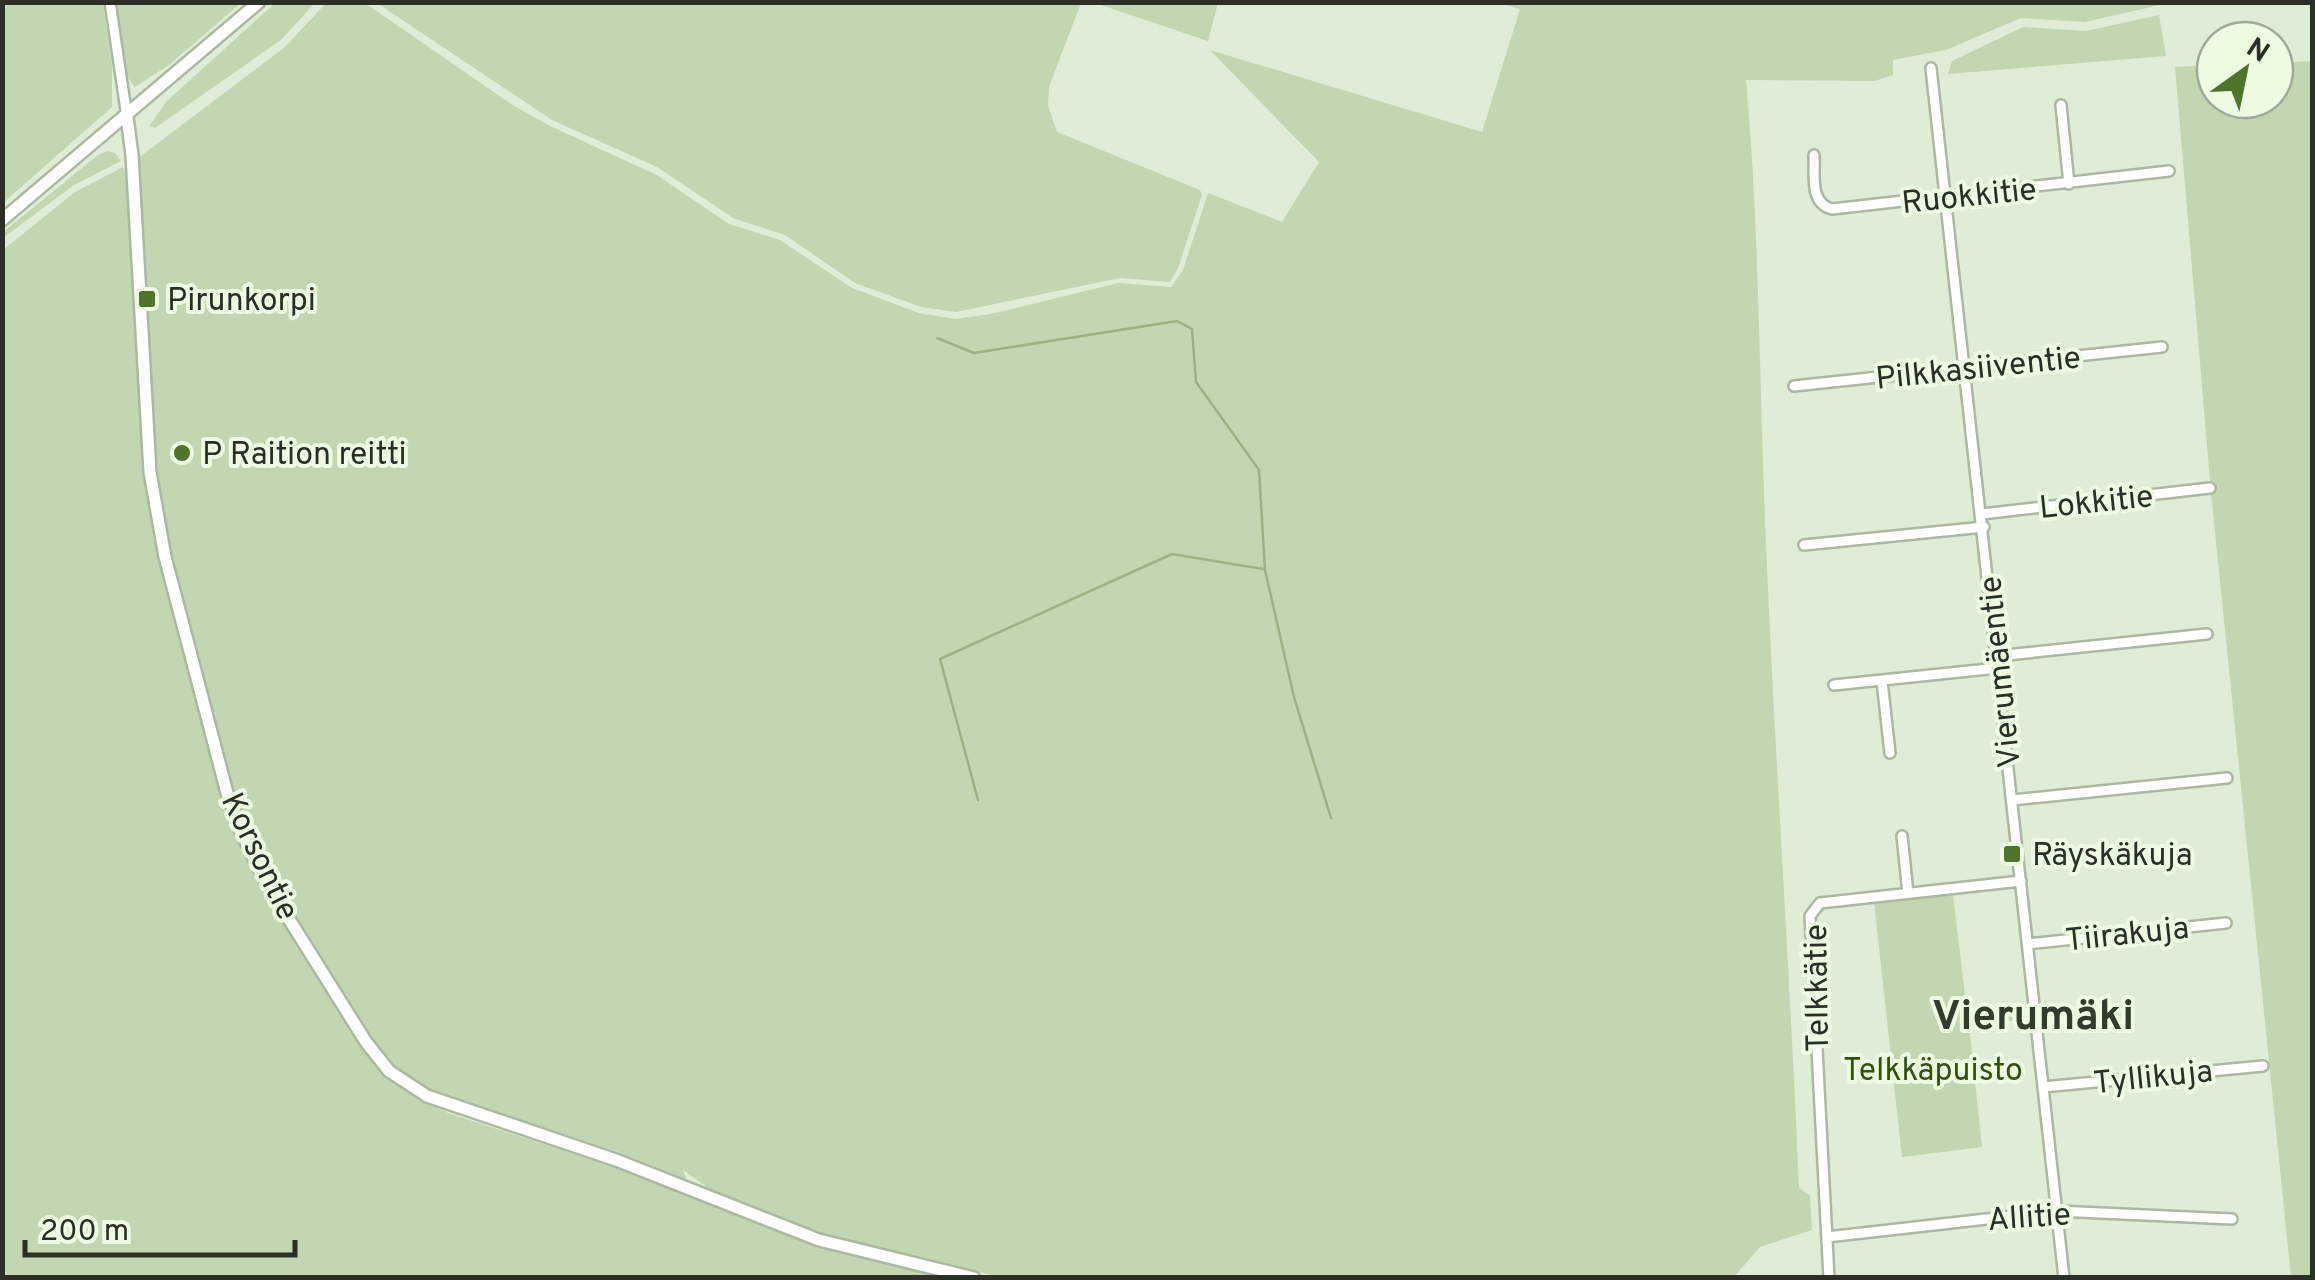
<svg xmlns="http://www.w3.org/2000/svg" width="2315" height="1280" viewBox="0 0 2315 1280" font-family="Overpass,sans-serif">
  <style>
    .green { fill: #c2d6b2 }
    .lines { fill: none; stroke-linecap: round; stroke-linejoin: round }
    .stream { stroke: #9ab385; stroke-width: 2.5 }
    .minor-casing { stroke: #acb8a2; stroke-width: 14 }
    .major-casing { stroke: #acb8a2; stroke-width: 16 }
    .minor { stroke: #fff; stroke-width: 9 }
    .major { stroke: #fff; stroke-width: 11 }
    .poi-dot { fill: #50742c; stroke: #edfbe3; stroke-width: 4 }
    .labels { text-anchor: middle; stroke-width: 8; stroke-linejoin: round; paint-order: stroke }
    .street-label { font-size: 32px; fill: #2b3027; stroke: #edfbe3 }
    .poi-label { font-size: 32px; fill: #2b3027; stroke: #edfbe3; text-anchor: start }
    .park-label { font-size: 32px; fill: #33520d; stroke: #edfbe3 }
    .district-label { font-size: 42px; font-weight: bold; fill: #323c2a; stroke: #edfbe3 }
  </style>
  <rect width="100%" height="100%" fill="#e0edd6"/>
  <!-- green -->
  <path class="green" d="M 3,2 L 103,3 L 112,66 L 112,107 L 3,203 Z
    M 115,3 L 115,2 L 241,3 L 169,65 L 135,87 C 120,73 118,24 115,3 Z
    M 275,3 L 315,3 L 281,40 L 155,128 L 149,126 L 167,101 Z
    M 326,3 L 365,3 L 511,104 L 550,126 L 657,175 L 729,224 L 780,240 L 852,288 L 919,313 L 955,319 L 991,314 L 1118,283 L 1171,287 L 1183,270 L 1208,193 L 1282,222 L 1319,162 L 1210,50 L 1482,132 L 1520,9 L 1500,3 L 2169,3 L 2085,22 L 2021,18 L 1946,50 L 1893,60 L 1893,75 L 1875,81 L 1746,80 C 1760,234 1759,388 1766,543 C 1775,758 1790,973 1799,1188 L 1810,1196 L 1812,1230 L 1760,1247 L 1734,1277 L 999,1277 L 819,1233 L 711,1190 L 683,1170 L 686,1179 L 616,1151 L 433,1092 L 398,1073 L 376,1048 L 273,885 L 248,835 L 232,791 L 190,644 L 152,472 L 138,158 L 285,47 Z
    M 377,3 L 1081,3 L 1049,87 L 1048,105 L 1057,132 L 1200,190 L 1202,195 L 1178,268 L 1170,282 L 1120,278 L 956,312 L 921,307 L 855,283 L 785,235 L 733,218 L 657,167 L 552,120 Z
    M 1095,3 L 1218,3 L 1208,41 Z
    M 2159,15 L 2166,56 L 1948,74 L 1952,61 L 2023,27 L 2086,31 Z
    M 2312,61 L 2312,1277 L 2291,1277 L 2211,493 L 2175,67 L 2215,65 L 2215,100 L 2275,100 L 2275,63 Z
    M 108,151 L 115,153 L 121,161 L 74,185 L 3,238 L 3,232 L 98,155 Z
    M 123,167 L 132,198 L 149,472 L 223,808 L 245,858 L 382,1073 L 403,1089 L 448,1113 L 607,1165 L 834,1251 L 941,1277 L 3,1278 L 3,250 L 75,192 Z
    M 1953,895 L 1967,1012 L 2027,1006 L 2029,1019 L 1969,1025 L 1982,1147 L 1902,1157 L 1874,902 Z"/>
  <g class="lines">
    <!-- stream -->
    <path class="stream" d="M 937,338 L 974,353 L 1177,321 L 1192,329 L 1196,382 L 1259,470 L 1265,570 L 1294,697 L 1331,818
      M 978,800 L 940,659 L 1172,554 L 1263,569"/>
    <!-- minor casing -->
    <g class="minor-casing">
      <path id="minor" d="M 110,2 L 127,117
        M 1931,68 L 2064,1278
        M 2061,105 L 2069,184
        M 1814,155 C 1815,175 1809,203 1832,209 L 2169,171
        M 1794,386 L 2162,347
        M 1982,514 L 2210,488
        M 1804,545 L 1984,527
        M 1997,656 L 2207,634
        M 1882,681 L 1890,753
        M 1834,685 L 1998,668
        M 2012,800 L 2227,778
        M 1902,836 L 1908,893
        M 2028,944 L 2226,923
        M 2043,1087 L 2263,1066
        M 1827,1237 L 2057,1211 L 2232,1219
        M 1829,1278 L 1810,916 L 1820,903 L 2021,881"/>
    </g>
    <!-- major casing -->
    <g class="major-casing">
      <path id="major" d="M 127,117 L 132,155 L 150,472 L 165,557 L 188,644 L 227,793 L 242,834 L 267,884 L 366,1042 L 389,1071 L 427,1096 L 616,1160 L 819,1240 L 974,1278
        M 2,220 L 259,2"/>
    </g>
    <!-- minor -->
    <use href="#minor" class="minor"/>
    <!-- major -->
    <use href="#major" class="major"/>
  </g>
  <!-- markers -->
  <g class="poi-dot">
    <rect x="137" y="289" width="20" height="20" rx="5"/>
    <circle cx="182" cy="453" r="10"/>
    <rect x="2002" y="844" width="20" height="20" rx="5"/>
  </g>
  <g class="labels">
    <!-- street labels -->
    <g class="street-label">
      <text transform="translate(1969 195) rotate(-6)" y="11">Ruokkitie</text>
      <text transform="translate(1978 367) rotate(-6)" y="11">Pilkkasiiventie</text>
      <text transform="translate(2096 501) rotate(-6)" y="11">Lokkitie</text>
      <text transform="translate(1999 672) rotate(-96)" y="11">Vierumäentie</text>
      <text transform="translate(261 856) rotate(64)" y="11">Korsontie</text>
      <text transform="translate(2127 933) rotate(-6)" y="11">Tiirakuja</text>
      <text transform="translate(1816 988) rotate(-91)" y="11">Telkkätie</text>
      <text transform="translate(2153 1076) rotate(-6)" y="11">Tyllikuja</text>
      <text transform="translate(2029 1216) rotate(-4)" y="11">Allitie</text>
    </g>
    <!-- poi labels -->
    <g class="poi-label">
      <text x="167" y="310">Pirunkorpi</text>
      <text x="202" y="464">P Raition reitti</text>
      <text x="2032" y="865">Räyskäkuja</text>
    </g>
    <!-- park labels -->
    <g class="park-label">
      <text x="1933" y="1080">Telkkäpuisto</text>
    </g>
    <!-- district labels -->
    <g class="district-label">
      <text x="2033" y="1029">Vierumäki</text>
    </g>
  </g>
  <!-- border -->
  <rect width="2315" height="1280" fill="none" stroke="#2b3027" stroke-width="10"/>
  <!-- north arrow -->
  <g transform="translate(2245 70) rotate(33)"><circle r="48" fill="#edfbe3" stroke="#9faa98" stroke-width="2.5"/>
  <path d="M0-8L18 38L0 25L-18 38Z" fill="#50742c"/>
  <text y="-15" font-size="28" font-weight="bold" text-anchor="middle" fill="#2b3027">N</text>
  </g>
  <!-- scale -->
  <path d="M25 1240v15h270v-15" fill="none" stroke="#2b3027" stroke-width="5"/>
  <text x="40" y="1240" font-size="30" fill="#2b3027" stroke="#edfbe3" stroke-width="8" paint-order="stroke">200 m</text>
</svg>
